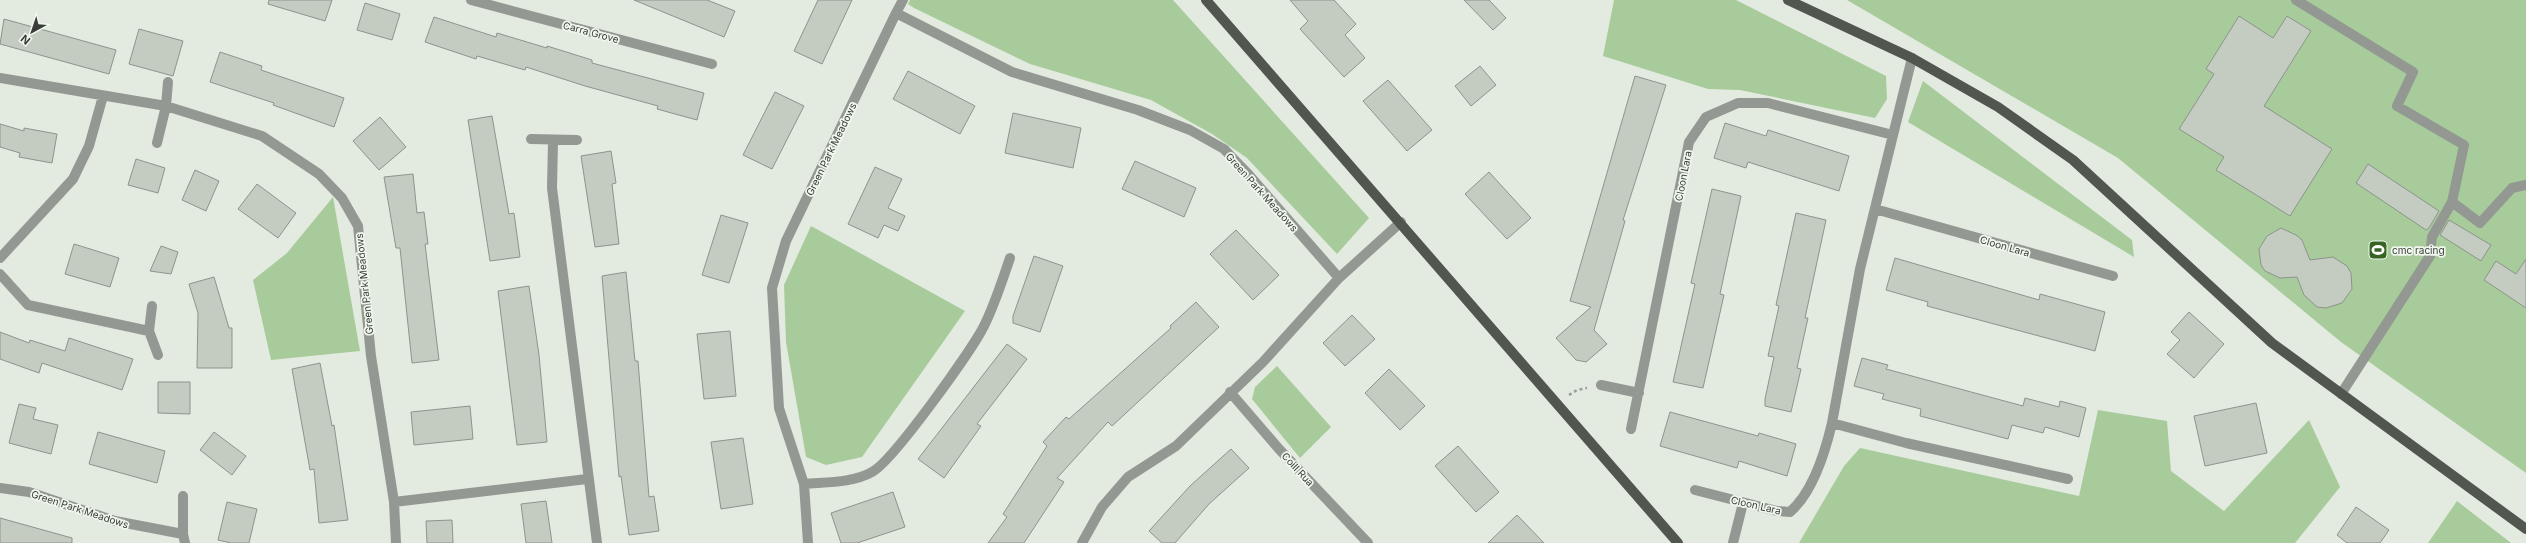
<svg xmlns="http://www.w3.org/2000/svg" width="2526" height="543" viewBox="0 0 2526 543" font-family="Inter,sans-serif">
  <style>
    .green { fill: #a8cb9b }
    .building { fill: #c4cbc1; stroke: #8d948b }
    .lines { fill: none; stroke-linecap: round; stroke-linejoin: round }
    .path { stroke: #999e97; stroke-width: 2.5; stroke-dasharray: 3 3; stroke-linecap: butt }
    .minor { stroke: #949893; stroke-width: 10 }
    .major { stroke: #51564f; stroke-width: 10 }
    .labels { text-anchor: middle; stroke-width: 3.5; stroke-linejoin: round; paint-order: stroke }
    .street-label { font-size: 10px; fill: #393c38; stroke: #f0f8ed }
    .poi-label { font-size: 10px; fill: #393c38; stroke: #f0f8ed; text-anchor: start }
  </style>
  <rect width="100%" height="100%" fill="#e3eae0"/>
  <!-- green -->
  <path class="green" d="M 910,0 L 1173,0 L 1369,218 L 1337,254 L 1247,158 L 1212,134 L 1151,100 L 1030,64 L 914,8 L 908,4 Z
    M 1614,0 L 1736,0 L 1886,76 L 1887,99 L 1875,118 L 1740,90 L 1708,89 L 1603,56 Z
    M 1847,0 L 2526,0 L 2526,473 L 2341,342 L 2118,158 Z
    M 1923,81 L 2132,240 L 2134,257 L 1908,122 Z
    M 333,197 L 360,351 L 271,360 L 253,280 L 287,253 Z
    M 811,226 L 965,311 L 862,457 L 826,465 L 806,457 L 786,342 L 784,285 Z
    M 1277,366 L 1331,427 L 1300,458 L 1252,399 L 1255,387 Z
    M 2098,410 L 2167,421 L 2171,471 L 2224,511 L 2309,420 L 2340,487 L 2295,543 L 1799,543 L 1844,466 L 1860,448 L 2079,496 Z
    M 2457,501 L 2511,543 L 2428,543 Z"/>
  <!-- building -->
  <path class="building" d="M 269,0 L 332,0 L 325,21 L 268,4 Z
    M 634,0 L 707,0 L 735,11 L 724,37 Z
    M 818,0 L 852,0 L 822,64 L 794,51 Z
    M 1290,0 L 1334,0 L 1356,24 L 1345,35 L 1365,58 L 1344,77 L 1300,29 L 1308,21 Z
    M 1464,0 L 1489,0 L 1506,18 L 1493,30 Z
    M 365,3 L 400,14 L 392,40 L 357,30 Z
    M 2239,16 L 2273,38 L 2287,16 L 2311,31 L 2264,106 L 2332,149 L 2290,216 L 2216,170 L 2224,157 L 2179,129 L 2214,74 L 2206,69 Z
    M 434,17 L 496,37 L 497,33 L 547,48 L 547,46 L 592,60 L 592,63 L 704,93 L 697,120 L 657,109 L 658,106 L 585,86 L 526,67 L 525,70 L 477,56 L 476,59 L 425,42 Z
    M 4,19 L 116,50 L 109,74 L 0,44 Z
    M 139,29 L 183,41 L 173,76 L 129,64 Z
    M 220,52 L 262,66 L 261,70 L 344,98 L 334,127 L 273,105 L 274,103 L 210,82 Z
    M 1480,66 L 1496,85 L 1471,106 L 1455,86 Z
    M 908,71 L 975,106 L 960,134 L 893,99 Z
    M 1635,76 L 1666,85 L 1623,220 L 1625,221 L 1594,330 L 1607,344 L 1586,362 L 1576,360 L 1556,338 L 1591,307 L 1570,301 Z
    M 1388,80 L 1432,130 L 1407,151 L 1363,101 Z
    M 775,92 L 804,106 L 772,169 L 743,155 Z
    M 1013,113 L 1081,128 L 1073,168 L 1005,153 Z
    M 492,116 L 509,214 L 514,213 L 520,257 L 490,261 L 468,120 Z
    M 380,117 L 406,147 L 379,170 L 353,141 Z
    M 1725,123 L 1766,136 L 1768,130 L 1849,156 L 1839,191 L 1748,162 L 1746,168 L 1714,158 Z
    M 0,124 L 24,131 L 24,128 L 57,134 L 52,163 L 19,157 L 20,153 L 0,147 Z
    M 611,151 L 616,183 L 612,184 L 619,244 L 595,247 L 581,156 Z
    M 136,159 L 165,168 L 158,193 L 128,185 Z
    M 1135,161 L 1196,188 L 1184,217 L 1122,189 Z
    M 2368,164 L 2439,211 L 2429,228 L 2426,230 L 2356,183 Z
    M 875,167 L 902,179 L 888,208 L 905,216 L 898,231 L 884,225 L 878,238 L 848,224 Z
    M 195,170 L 219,181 L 206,211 L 182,200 Z
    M 1489,172 L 1531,218 L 1507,239 L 1465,194 Z
    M 413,174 L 417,213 L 424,212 L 428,244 L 425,244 L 439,360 L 412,363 L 400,248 L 396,248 L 384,177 Z
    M 257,184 L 296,213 L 278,238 L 238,209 Z
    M 1712,189 L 1741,196 L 1720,294 L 1724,295 L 1703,388 L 1673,382 L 1695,284 L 1691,283 Z
    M 1796,213 L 1826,220 L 1805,318 L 1808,318 L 1797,368 L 1801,369 L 1791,412 L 1765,406 L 1765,399 L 1774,357 L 1768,356 L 1779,306 L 1776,305 Z
    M 721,215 L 748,223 L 729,283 L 702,275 Z
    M 2449,220 L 2491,245 L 2481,261 L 2440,235 Z
    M 2281,228 L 2296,235 L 2302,240 L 2310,260 L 2333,257 L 2347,266 L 2351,273 L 2352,289 L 2342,303 L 2326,308 L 2317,307 L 2304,295 L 2297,277 L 2280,278 L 2265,271 L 2261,265 L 2259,249 L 2267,236 Z
    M 1236,230 L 1279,275 L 1253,300 L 1210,254 Z
    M 74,244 L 119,258 L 110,287 L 65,274 Z
    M 161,246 L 178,252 L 171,274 L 150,271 Z
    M 1034,256 L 1063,266 L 1040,332 L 1013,323 L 1013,316 Z
    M 1895,258 L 2039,300 L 2040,294 L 2105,312 L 2095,351 L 1927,306 L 1928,302 L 1886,290 Z
    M 2526,259 L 2526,308 L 2484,280 L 2496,261 L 2516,274 Z
    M 626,272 L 635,361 L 638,361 L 649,497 L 654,496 L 659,531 L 629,535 L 621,476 L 619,477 L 602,276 Z
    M 214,277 L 229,328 L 232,328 L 232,368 L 197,368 L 198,313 L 189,284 Z
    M 529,286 L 539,355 L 547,442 L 517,445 L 498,291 Z
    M 1196,302 L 1219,327 L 1112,426 L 1108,422 L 1057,478 L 1064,482 L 1024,543 L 988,543 L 1007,517 L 1003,514 L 1047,446 L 1043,442 L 1066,417 L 1069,419 L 1171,328 L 1170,326 Z
    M 2189,312 L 2224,344 L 2194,378 L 2167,354 L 2180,340 L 2171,332 Z
    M 1352,315 L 1375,339 L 1345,366 L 1323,343 Z
    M 730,331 L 736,396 L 704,399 L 697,334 Z
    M 0,332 L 29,343 L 30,340 L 65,351 L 69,338 L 133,359 L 122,390 L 42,363 L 39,373 L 0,359 Z
    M 1007,344 L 1027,359 L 977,424 L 981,426 L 944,478 L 918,459 Z
    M 1862,358 L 1888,365 L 1886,369 L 2023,406 L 2025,398 L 2059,407 L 2060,401 L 2086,408 L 2079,437 L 2045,427 L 2043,433 L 2012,425 L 2008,439 L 1920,416 L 1921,409 L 1882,399 L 1884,394 L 1854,386 Z
    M 320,363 L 332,426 L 334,425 L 348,520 L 319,523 L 314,469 L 310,470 L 292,369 Z
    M 1389,369 L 1425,406 L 1400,430 L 1365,393 Z
    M 158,382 L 190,382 L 190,414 L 158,413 Z
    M 2256,403 L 2267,453 L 2205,466 L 2194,416 Z
    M 19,404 L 36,408 L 33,419 L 58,425 L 51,454 L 9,443 Z
    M 470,406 L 473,439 L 414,445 L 411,412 Z
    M 1670,412 L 1758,436 L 1759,433 L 1796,444 L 1787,476 L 1739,461 L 1737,468 L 1660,446 Z
    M 98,432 L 165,451 L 157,483 L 89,464 Z
    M 214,432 L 246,456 L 232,475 L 200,450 Z
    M 743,438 L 753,504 L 721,509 L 711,442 Z
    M 1458,446 L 1499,492 L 1476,512 L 1435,466 Z
    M 1231,449 L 1249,468 L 1209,504 L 1175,543 L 1162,543 L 1149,531 L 1190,486 Z
    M 893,492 L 905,527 L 857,543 L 841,543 L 831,513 Z
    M 546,501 L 552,543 L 526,543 L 521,504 Z
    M 227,502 L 257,509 L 249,543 L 231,543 L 218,540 Z
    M 2356,507 L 2389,530 L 2380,543 L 2347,543 L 2337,535 Z
    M 1517,515 L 1544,543 L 1488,543 Z
    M 0,518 L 72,538 L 72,543 L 0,543 Z
    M 452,520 L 453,543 L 427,543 L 426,521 Z"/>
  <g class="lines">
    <!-- path -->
    <path class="path" d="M 1569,395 L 1577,390 L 1587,388"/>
    <!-- minor -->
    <path class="minor" d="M 471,0 L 712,64
      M 2296,0 L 2413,72 L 2397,106 L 2464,145 L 2452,202 L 2432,237 L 2430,256 L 2341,394
      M 896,13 L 903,0
      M 0,78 L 166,106 L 262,136 L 319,174 L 342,198 L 358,226 L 371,356 L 394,502 L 396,543
      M 531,139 L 577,140
      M 553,141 L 552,188 L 597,543
      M 157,143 L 166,106 L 168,82
      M 2452,202 L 2480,223 L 2512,188 L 2526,185
      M 1875,209 L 2113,276
      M 0,258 L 73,179 L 89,146 L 103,96
      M 1010,258 C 1002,281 995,304 984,326 C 972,350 893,461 872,472 C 853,483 825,482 804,484 L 779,408 L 772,288 L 786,241 L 896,13 L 1012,72 L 1138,110 L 1190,130 L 1224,149 L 1249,175 L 1339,278
      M 0,274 L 28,305 L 149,331
      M 152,306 L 149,331 L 158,355
      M 1601,385 L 1639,393
      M 1230,392 L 1279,449 L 1368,543
      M 1832,423 L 1906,443 L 2068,479
      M 1631,429 L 1689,142 L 1706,117 L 1738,103 L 1768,103 L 1893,135
      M 804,484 L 808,543
      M 0,488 L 29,492 L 115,521 L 183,534
      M 1695,490 L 1777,511 L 1790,512 C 1813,492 1825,453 1832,423 L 1860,269 L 1912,58
      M 183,496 L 183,534 L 185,543
      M 394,502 L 587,479
      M 1082,543 L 1102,507 L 1128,477 L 1176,446 L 1263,362 L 1339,278 L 1401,222
      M 1733,543 L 1743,503"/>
    <!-- major -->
    <path class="major" d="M 1206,0 L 1678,543
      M 1788,0 L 1912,58 L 1998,107 L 2073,160 L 2272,343 L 2526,529"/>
  </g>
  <!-- icons -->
  <defs>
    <g id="stadium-square" transform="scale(1)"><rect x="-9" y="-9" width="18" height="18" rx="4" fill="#376423" stroke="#f0f8ed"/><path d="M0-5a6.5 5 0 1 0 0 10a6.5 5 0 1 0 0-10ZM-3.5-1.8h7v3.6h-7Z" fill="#fff"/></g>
  </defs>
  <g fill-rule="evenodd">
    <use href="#stadium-square" x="2378" y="250"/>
  </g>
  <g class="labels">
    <!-- street labels -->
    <g class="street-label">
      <text transform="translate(591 32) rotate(15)" y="4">Carra Grove</text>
      <text transform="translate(831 149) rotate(-64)" y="4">Green Park Meadows</text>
      <text transform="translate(1683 176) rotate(-79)" y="4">Cloon Lara</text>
      <text transform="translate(1262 192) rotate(48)" y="4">Green Park Meadows</text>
      <text transform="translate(2005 246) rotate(16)" y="4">Cloon Lara</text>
      <text transform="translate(364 284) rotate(-96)" y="4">Green Park Meadows</text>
      <text transform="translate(1298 469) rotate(47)" y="4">Coill Rua</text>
      <text transform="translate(1756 505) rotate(13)" y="4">Cloon Lara</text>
      <text transform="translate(80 509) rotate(18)" y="4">Green Park Meadows</text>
    </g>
    <!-- poi labels -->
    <g class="poi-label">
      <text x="2392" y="254">cmc racing</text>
    </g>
  </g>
  <!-- north arrow -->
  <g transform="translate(32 32) rotate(220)" stroke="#f0f8ed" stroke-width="3" paint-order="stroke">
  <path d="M0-3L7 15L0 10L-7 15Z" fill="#393c38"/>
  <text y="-6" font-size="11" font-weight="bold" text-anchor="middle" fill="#393c38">N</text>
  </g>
</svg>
